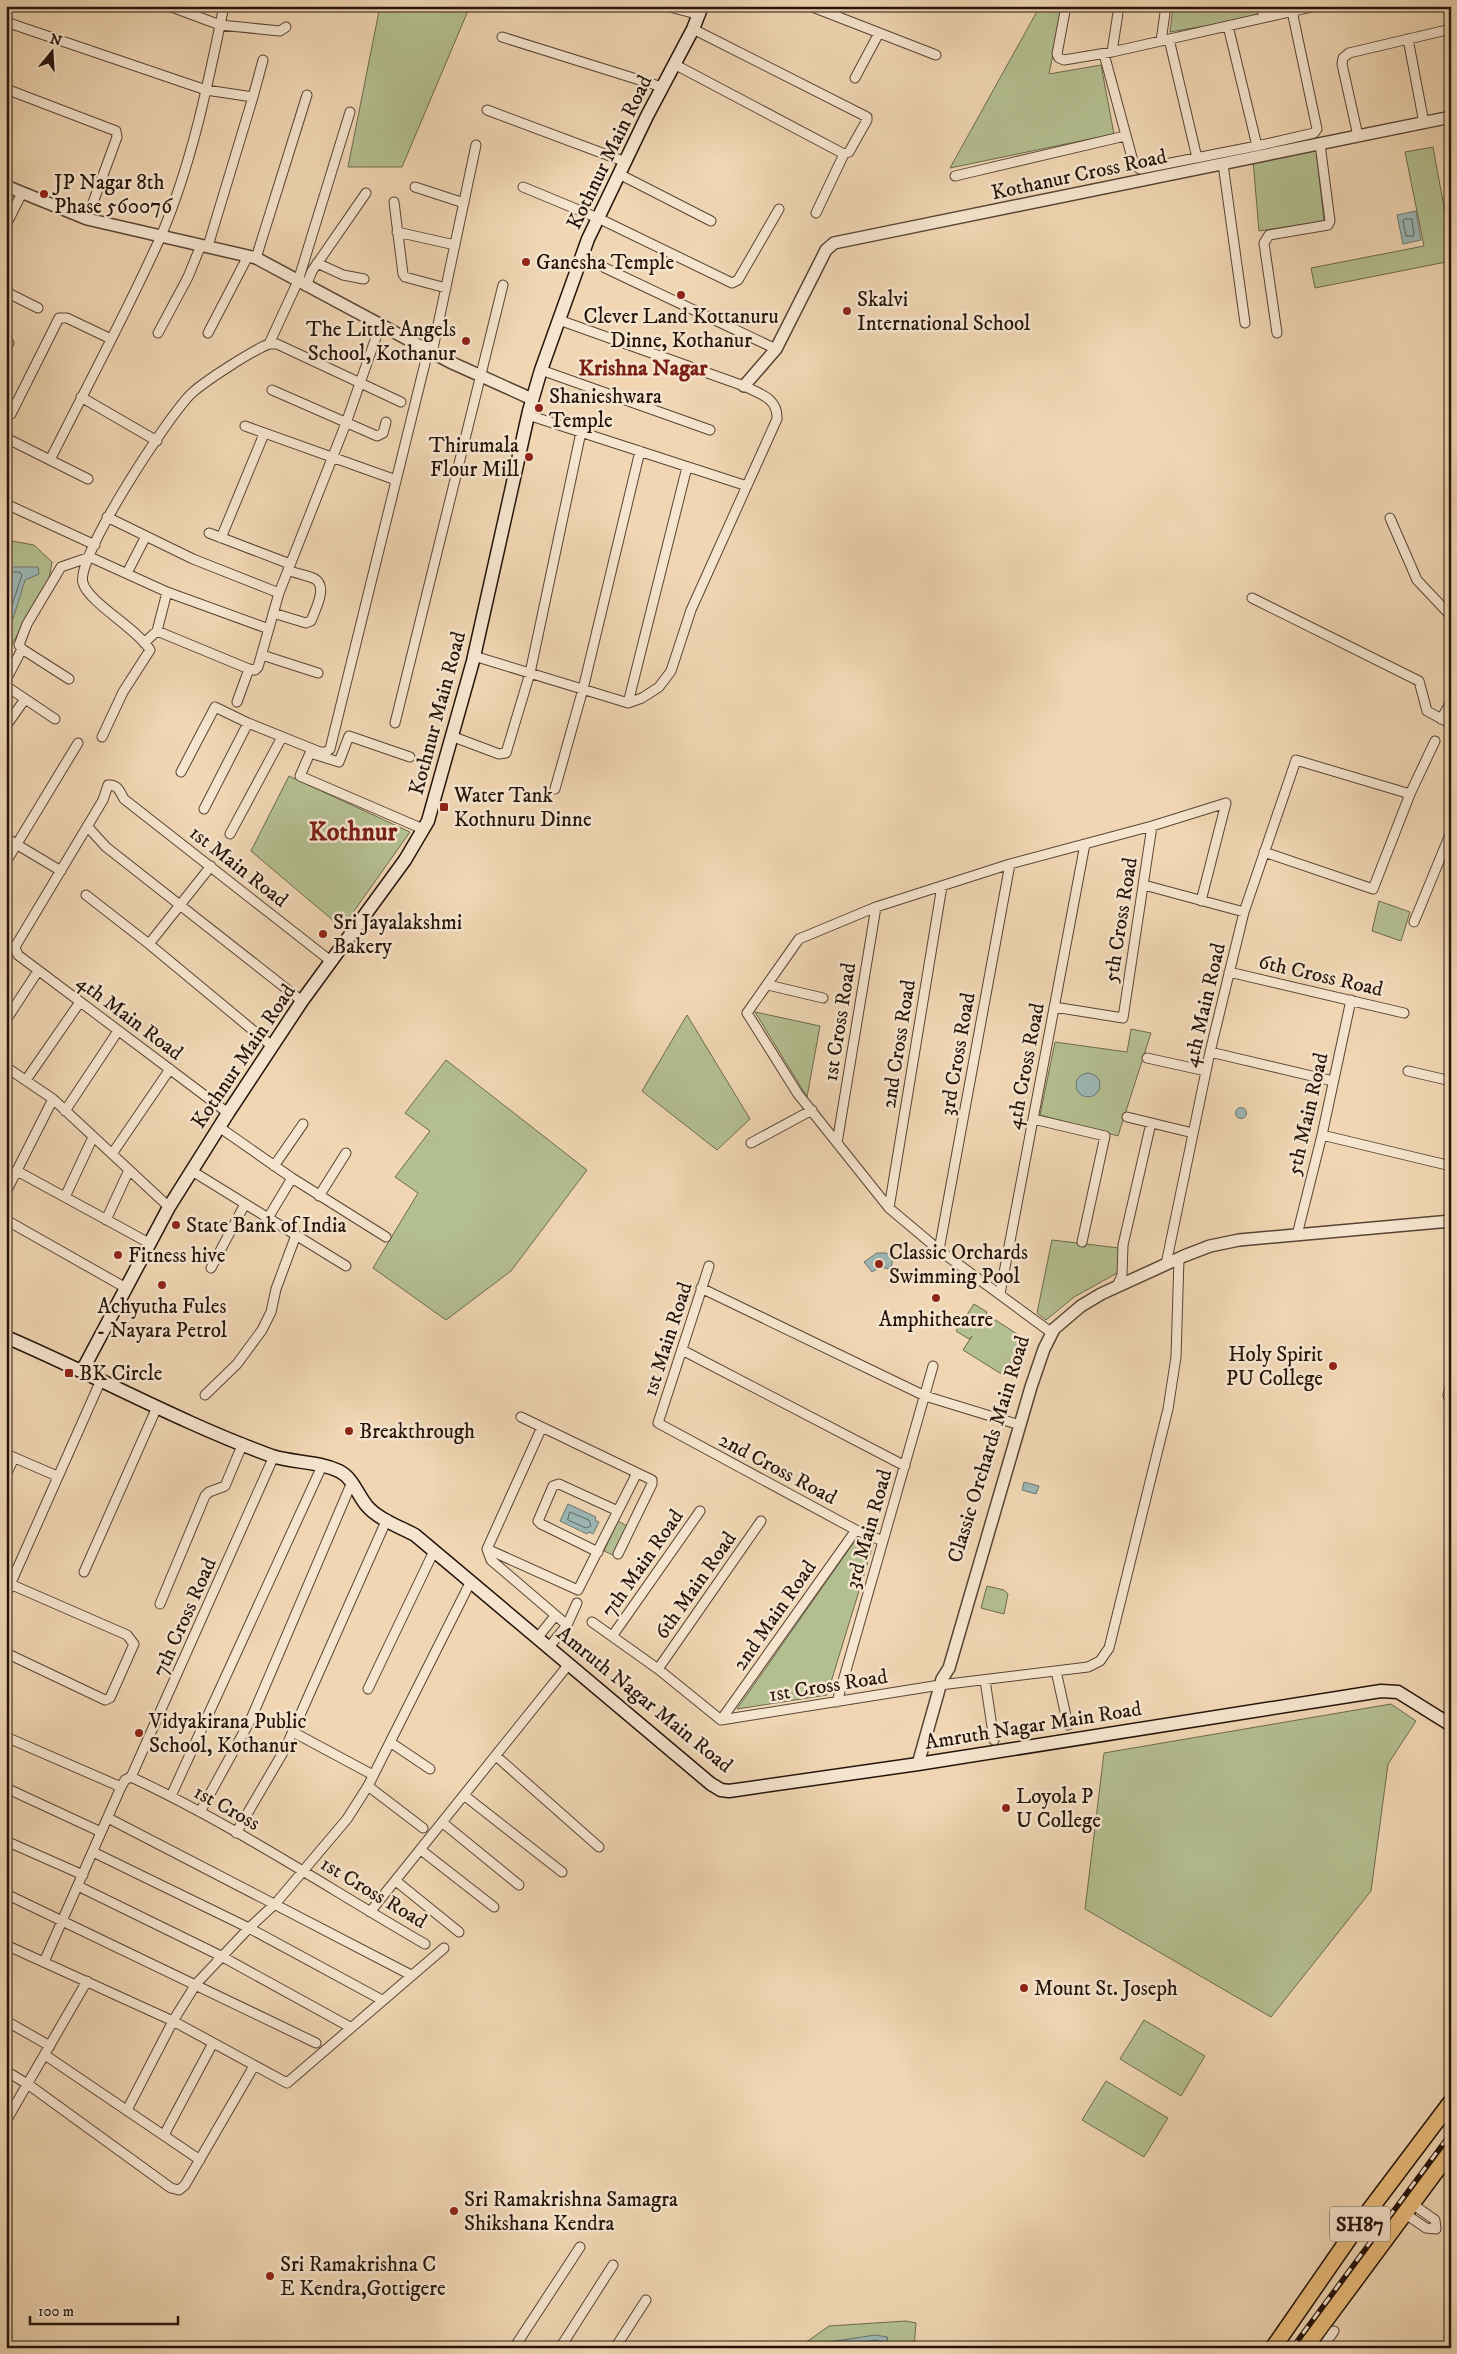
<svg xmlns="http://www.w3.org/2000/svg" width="1457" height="2354" viewBox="0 0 1457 2354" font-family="'IM FELL DW Pica',serif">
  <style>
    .green { fill: #b4bf91; stroke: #6c6a4e }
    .water { fill: #9cb7b5; stroke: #6c7671 }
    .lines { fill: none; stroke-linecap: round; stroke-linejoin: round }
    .shore { stroke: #606660; stroke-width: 1 }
    .minor-casing { stroke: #584435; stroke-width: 11 }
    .tertiary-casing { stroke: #584435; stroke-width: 14 }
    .secondary-casing { stroke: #25140b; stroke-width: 15 }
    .primary-casing { stroke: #25140b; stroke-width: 18 }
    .minor { stroke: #f5e4ce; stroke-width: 9 }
    .tertiary { stroke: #f5e4ce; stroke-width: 11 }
    .secondary { stroke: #f5e4ce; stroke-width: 12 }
    .primary { stroke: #e8bb7a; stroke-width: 15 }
    .rail-casing { stroke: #25140b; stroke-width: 5 }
    .rail { stroke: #f5e4ce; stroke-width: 3; stroke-dasharray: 9; stroke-linecap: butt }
    .poi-dot { fill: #8f2418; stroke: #f5e4ce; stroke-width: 2 }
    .labels { text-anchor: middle; stroke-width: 5; stroke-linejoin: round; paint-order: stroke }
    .shield { fill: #f5e4ce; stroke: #635246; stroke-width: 1 }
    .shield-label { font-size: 20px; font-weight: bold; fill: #25140b }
    .street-label { font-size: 21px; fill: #25140b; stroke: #f5e4ce }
    .poi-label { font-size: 21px; fill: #25140b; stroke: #f5e4ce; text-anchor: start }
    .neighbourhood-label { font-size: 22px; font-weight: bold; fill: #7a1f14; stroke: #f5e4ce }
    .district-label { font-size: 26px; font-weight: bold; fill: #7a1f14; stroke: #f5e4ce }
  </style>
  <rect width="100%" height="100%" fill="#f0d6b3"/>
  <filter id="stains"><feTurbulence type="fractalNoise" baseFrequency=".004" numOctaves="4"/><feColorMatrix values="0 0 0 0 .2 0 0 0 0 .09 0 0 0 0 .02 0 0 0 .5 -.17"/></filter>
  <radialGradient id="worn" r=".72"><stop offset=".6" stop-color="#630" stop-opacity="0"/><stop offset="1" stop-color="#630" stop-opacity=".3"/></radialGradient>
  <!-- green -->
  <path class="green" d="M 380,6 L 470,6 L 402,167 L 348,167 Z
    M 1040,6 L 1063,6 L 1049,74 L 1101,65 L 1114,134 L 950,168 Z
    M 1173,6 L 1260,6 L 1258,17 L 1170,32 Z
    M 1433,147 L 1451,245 L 1451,261 L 1315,288 L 1311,268 L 1424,246 L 1405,152 Z
    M 1316,149 L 1324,221 L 1259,231 L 1253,160 Z
    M 6,540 L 34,545 L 52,562 L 48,584 L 6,654 Z
    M 289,776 L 410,832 L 342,928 L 251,851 Z
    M 1379,901 L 1410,912 L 1401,941 L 1372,931 Z
    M 755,1012 L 820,1026 L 807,1097 Z
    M 687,1015 L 750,1119 L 717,1150 L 642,1091 Z
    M 1131,1029 L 1151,1033 L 1118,1136 L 1040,1115 L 1055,1042 L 1127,1052 Z
    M 446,1060 L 587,1170 L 511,1271 L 446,1320 L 373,1268 L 418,1193 L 395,1177 L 430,1131 L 405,1113 Z
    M 1052,1240 L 1119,1248 L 1119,1272 L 1074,1297 L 1046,1320 L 1037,1313 Z
    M 974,1304 L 987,1312 L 986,1314 L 1025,1339 L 1003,1375 L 963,1350 L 972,1336 L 969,1339 L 956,1331 Z
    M 618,1521 L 627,1526 L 613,1555 L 604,1551 Z
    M 859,1535 L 874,1542 L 827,1695 L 737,1709 Z
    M 987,1586 L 1004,1590 L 1008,1594 L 1004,1614 L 981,1608 Z
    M 1391,1704 L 1416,1721 L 1388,1764 L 1371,1891 L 1271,2017 L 1085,1909 L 1104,1753 Z
    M 1144,2020 L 1205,2056 L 1181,2096 L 1120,2059 Z
    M 1106,2081 L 1168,2118 L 1144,2157 L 1082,2120 Z
    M 906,2321 L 916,2323 L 914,2348 L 888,2348 L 887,2337 L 830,2342 L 818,2348 L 798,2348 L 829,2326 Z"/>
  <!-- water -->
  <path class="water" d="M 1416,211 L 1421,240 L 1403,244 L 1397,215 Z
    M 6,567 L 38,567 L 39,574 L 25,580 L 13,619 L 6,622 Z
    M1076 1085a12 12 0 1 1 24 0a12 12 0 1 1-24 0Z
    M1235.5 1113a5.5 5.5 0 1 1 11 0a5.5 5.5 0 1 1-11 0Z
    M 877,1253 L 886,1253 L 893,1257 L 891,1269 L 880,1267 L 872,1272 L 864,1262 Z
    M 1024,1482 L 1039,1486 L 1036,1494 L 1022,1490 Z
    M 568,1504 L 596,1517 L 595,1520 L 599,1522 L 593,1534 L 589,1532 L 587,1534 L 560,1521 Z
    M 875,2335 L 887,2337 L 888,2348 L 818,2348 L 830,2342 Z"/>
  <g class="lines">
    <!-- shore -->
    <path class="shore" d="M 1405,219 L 1412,219 L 1414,236 L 1406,236 L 1403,221 Z
      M 6,572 L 20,572 L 22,575 L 9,614 L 6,616
      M 570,1512 L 589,1520 L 591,1526 L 586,1528 L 568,1520 Z
      M 830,2348 L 875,2340 L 882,2342 L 884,2348"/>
    <!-- minor casing -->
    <g class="minor-casing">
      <path id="minor" d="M 169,6 L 220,25 L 280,31 L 286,27
        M 666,6 L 700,15
        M 810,6 L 936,55
        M 1066,6 L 1057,54 L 1059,58 L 1064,60 L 1112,52 L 1316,6
        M 1262,18 L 1265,6
        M 6,22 L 206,90 L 253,97 L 208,246
        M 693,29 L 867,117 L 867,120 L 849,152 L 844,154 L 816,213
        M 502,37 L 662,87
        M 1169,39 L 1197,158
        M 1408,39 L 1424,123
        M 1161,41 L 1166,6
        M 1112,52 L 1119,6
        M 1104,54 L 1134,165 L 1140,169 L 1257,146 L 1228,26
        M 674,64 L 844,154
        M 855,78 L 879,33
        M 6,89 L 116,131 L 117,137 L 87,219
        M 253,97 L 263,60
        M 487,110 L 626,162
        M 1358,136 L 1342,64 L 1343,58 L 1349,53 L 1451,29
        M 1257,146 L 1314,133 L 1317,129 L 1292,11
        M 1223,164 L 1245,323
        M 619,174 L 711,221
        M 955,176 L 1125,136
        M 415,187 L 464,203
        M 523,187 L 598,218 L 732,283 L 738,280 L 779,209
        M 394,202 L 403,274 L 405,277 L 446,288
        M 6,225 L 22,193
        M 397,232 L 455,245
        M 582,257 L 776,349
        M 256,258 L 307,95
        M 317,263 L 343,275 L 364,279
        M 306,286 L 312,271 L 366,193
        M 6,292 L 38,308
        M 158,333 L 188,277 L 201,245
        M 208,333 L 248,256
        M 1277,333 L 1264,243 L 1269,235 L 1328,225 L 1330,221 L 1320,144
        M 6,341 L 9,343
        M 269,344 L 298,281 L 350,112
        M 432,353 L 476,145
        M 541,370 L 710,430
        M 272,390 L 377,436 L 383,433 L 386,422
        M 81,397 L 157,441
        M 11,414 L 59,318 L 67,318 L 111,339
        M 528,415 L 747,486
        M 245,426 L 396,480
        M 6,438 L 88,479
        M 50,460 C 87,386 127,312 161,236 C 192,163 208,84 224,6
        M 6,504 L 95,545
        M 107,517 L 193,559 L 279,593
        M 1390,518 L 1417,580 L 1451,616
        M 209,533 L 290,564
        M 221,538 L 264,434
        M 127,573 L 146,536
        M 1252,598 L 1419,681 L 1427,711 L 1451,724
        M 273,613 L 306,623 L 311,621 C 315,610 328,587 315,579 C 307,575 297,574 288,570
        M 157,631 L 249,669 L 255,670 L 258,667 L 279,593 L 346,423 L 380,326
        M 144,643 L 157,631 L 167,592
        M 262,655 L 318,673
        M 474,656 L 628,703 L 642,698 L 659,687 L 671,671 L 691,610 L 777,419 C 778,398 760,394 744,386 L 559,320
        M 69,679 L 22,649 L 19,645 L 27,624 L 61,567 L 90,557 L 167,592 L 269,629
        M 6,680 L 22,649
        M 6,686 L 55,719
        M 237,702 L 249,669
        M 628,703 L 687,467
        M 1441,719 L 1451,702
        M 395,723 L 503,285
        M 6,726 L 25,699
        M 451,736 L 499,754 L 506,753 L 530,673 L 581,432
        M 102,737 L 123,692 L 150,650 C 138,629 89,603 83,583 C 75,558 170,413 192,393 C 205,381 253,350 269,344 L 277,344 L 401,402
        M 410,757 L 349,736 L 339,762 L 310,753 L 300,776 L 423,829
        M 181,772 L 215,707 L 248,723 L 320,752 L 326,752 L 330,749 L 428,351
        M 555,789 L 583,689 L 640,451
        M 204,809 L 248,723
        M 87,826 L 106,847 L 302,1001
        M 230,834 L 282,737
        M 6,838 L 61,871
        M 1264,852 L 1373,889 L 1410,794 L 1435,741
        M 6,862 L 78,743
        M 1144,885 L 1244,912
        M 86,895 L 149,944 L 272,1046
        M 1201,901 L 1226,803
        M 1414,922 L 1451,832
        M 149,944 L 211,866
        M 15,947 L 103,800 L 108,785 C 118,784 120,792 124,799 L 332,962
        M 15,947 L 18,955 L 228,1113
        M 1229,972 L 1404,1013
        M 768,985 L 823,998
        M 1054,1007 L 1123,1018 L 1152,826
        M 6,1020 L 38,971
        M 1210,1052 L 1333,1081
        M 1147,1058 L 1206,1071
        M 6,1067 L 53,1099 L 169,1207
        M 1408,1071 L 1451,1081
        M 26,1080 L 80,1002
        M 65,1111 L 118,1031
        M 1127,1117 L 1193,1133
        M 1033,1119 L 1105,1136 L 1082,1242
        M 219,1127 L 292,1178
        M 1322,1135 L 1451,1166
        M 751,1143 L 812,1110
        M 837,1143 L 876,907
        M 112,1154 L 170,1069
        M 274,1166 L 303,1124
        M 17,1171 L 149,1243
        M 192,1171 L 346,1266
        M 6,1192 L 53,1099
        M 319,1196 L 346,1153
        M 65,1197 L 93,1137
        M 889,1208 L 942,886
        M 268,1218 L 292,1178 L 386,1237
        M 6,1220 L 126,1288
        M 106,1220 L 129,1170
        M 1297,1235 L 1322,1135 L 1351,1000
        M 939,1250 L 1010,864
        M 1166,1264 L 1210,1052 L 1244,912 L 1296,760 L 1410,794
        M 709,1266 L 658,1423 L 856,1530 L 883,1541
        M 211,1268 L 245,1204
        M 1117,1286 L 1122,1275 L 1123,1245 L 1151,1123
        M 701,1288 L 925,1396 L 1020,1425
        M 1000,1294 L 1085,844
        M 1052,1333 L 939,1250 L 889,1208 L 798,1094 L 747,1013 L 799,939 L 876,907 L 1010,864 L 1152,826 L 1226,803
        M 682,1350 L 905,1466
        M 1451,1384 L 1448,1395 L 1451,1402
        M 205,1395 L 237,1364 L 262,1330 L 271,1312 L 276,1289 L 296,1235
        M 521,1417 L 652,1480 L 652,1484 L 618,1554
        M 542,1427 L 487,1549 L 491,1560 L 567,1625
        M 6,1454 L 57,1476
        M 6,1475 L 14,1458
        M 487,1549 L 578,1590 L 637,1473
        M 598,1552 L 541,1524 L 538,1521 L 553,1486 L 559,1484 L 618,1511
        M 84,1572 L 157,1407
        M 6,1594 L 101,1380
        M 160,1604 L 205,1496 L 209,1492 L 225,1486 L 243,1443
        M 592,1622 L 658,1669 L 721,1720 L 940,1685 L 1088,1667 L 1100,1661 L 1109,1648 L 1168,1409 L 1176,1357 L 1179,1258
        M 613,1635 L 700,1511
        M 538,1637 L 555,1616
        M 549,1647 L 567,1625 L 577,1603
        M 6,1653 L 105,1700 L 110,1698 L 134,1644 L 127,1635 L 10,1584
        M 658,1669 L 761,1521
        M 1056,1671 L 1068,1725
        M 985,1680 L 994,1740
        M 368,1689 L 433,1553
        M 837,1702 L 933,1366
        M 721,1720 L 856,1530
        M 293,1732 L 373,1775
        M 6,1737 L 121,1787
        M 390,1742 L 430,1769
        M 496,1756 L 599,1847
        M 131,1777 C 234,1825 328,1888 425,1944
        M 368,1786 L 423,1828
        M 6,1788 L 101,1832
        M 171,1796 L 322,1466
        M 465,1796 L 562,1872
        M 200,1812 L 251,1719 L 352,1482
        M 108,1818 L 411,1975
        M 443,1823 L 519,1885
        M 236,1833 L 285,1749 L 387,1519
        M 6,1841 L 83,1875
        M 421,1850 L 494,1907
        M 93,1852 L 249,1928 L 382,2000
        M 396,1881 L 459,1932
        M 78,1886 L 221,1956 L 350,2027
        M 6,1894 L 316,2043
        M 370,1912 L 569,1664
        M 6,1945 L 173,2021 L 196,1984 L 249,1928 L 276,1903 L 347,1819 L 368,1786 L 471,1581
        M 44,1962 L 121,1787 L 125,1780 L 131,1777 L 274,1456
        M 6,2021 L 50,2046
        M 45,2055 L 200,2160
        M 6,2071 L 29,2085 L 171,2188 L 179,2190 L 185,2185 L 254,2066
        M 127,2110 L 173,2021 L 287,2083 L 444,1948
        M 6,2121 L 87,1981
        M 164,2135 L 213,2043
        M 1404,2213 L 1426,2228 L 1436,2229 L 1435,2220 L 1411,2203
        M 514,2348 L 580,2247
        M 560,2348 L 613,2265
        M 615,2348 L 646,2300
        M 1322,2348 L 1334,2331"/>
    </g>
    <!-- tertiary casing -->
    <g class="tertiary-casing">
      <path id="tertiary" d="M 6,186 L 87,219 L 256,258 L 450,362 L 532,399
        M 744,386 L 776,349 L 826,250 L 834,243 L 1451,117
        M 918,1764 L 942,1679 L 949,1668 L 1031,1387 L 1044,1349 L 1054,1329 L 1081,1306 L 1101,1294 L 1184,1256 L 1210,1246 L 1239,1240 L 1451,1221"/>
    </g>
    <!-- secondary casing -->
    <g class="secondary-casing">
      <path id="secondary" d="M 6,1337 C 95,1375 181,1423 272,1456 C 294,1463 318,1461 339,1471 C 353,1478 357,1494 367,1506 C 378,1519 400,1527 415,1535 L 711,1784 L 721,1790 L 729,1791 L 918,1764 L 1381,1691 L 1398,1692 L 1451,1725
        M 82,1371 L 169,1207 L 228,1113 L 302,1001 L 405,860 L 428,821 L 473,661 L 529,411 L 541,370 L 588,239 L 647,116 L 693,29 L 702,6"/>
    </g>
    <!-- primary casing -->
    <g class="primary-casing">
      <path id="primary" d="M 1273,2348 L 1359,2224 L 1451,2102
        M 1305,2348 L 1451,2151"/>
    </g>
    <!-- minor -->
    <use href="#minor" class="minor"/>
    <!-- tertiary -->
    <use href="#tertiary" class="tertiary"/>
    <!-- secondary -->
    <use href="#secondary" class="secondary"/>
    <!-- primary -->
    <use href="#primary" class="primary"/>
    <!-- rail casing -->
    <g class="rail-casing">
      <path id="rail" d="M 1292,2348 L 1451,2133"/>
    </g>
    <!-- rail -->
    <use href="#rail" class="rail"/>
  </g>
  <!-- markers -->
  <g class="poi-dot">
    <circle cx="44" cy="194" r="5"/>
    <circle cx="526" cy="262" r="5"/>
    <circle cx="681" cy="295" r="5"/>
    <circle cx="847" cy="311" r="5"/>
    <circle cx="466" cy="341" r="5"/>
    <circle cx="539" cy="408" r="5"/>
    <circle cx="529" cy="457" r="5"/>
    <rect x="439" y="802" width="10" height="10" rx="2.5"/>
    <circle cx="323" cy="934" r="5"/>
    <circle cx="176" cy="1225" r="5"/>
    <circle cx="118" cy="1255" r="5"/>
    <circle cx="879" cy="1264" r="5"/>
    <circle cx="162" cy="1285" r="5"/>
    <circle cx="936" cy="1298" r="5"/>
    <circle cx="1333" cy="1366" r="5"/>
    <rect x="64" y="1368" width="10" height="10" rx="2.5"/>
    <circle cx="349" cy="1431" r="5"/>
    <circle cx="139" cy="1733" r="5"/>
    <circle cx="1006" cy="1808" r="5"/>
    <circle cx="1024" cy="1988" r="5"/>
    <circle cx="454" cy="2211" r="5"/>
    <circle cx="270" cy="2276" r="5"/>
  </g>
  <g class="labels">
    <!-- shield labels -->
    <rect class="shield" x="1330" y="2206.5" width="60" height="35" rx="4"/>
    <g class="shield-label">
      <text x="1360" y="2231">SH87</text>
    </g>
    <!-- street labels -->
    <g class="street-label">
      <text transform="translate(609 152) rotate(-64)" y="7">Kothnur Main Road</text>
      <text transform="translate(1079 174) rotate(-12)" y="7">Kothanur Cross Road</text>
      <text transform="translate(437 713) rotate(-75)" y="7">Kothnur Main Road</text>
      <text transform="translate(239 866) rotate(38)" y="7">1st Main Road</text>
      <text transform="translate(1120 920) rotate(-81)" y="7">5th Cross Road</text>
      <text transform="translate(1321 975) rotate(13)" y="7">6th Cross Road</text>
      <text transform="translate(1204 1005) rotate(-77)" y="7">4th Main Road</text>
      <text transform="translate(130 1017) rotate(37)" y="7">4th Main Road</text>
      <text transform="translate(839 1022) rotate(-81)" y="7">1st Cross Road</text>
      <text transform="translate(898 1044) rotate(-81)" y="7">2nd Cross Road</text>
      <text transform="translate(957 1054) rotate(-80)" y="7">3rd Cross Road</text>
      <text transform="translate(243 1056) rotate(-56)" y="7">Kothnur Main Road</text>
      <text transform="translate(1025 1066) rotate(-79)" y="7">4th Cross Road</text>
      <text transform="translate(1307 1114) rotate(-77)" y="7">5th Main Road</text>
      <text transform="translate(667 1339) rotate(-72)" y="7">1st Main Road</text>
      <text transform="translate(988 1449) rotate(-73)" y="7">Classic Orchards Main Road</text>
      <text transform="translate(778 1468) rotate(28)" y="7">2nd Cross Road</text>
      <text transform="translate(868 1529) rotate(-74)" y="7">3rd Main Road</text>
      <text transform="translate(642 1563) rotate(-55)" y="7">7th Main Road</text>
      <text transform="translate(695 1585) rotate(-55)" y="7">6th Main Road</text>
      <text transform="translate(774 1615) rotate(-55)" y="7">2nd Main Road</text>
      <text transform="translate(184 1617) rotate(-66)" y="7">7th Cross Road</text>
      <text transform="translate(828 1685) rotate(-9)" y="7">1st Cross Road</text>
      <text transform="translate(645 1699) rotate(39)" y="7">Amruth Nagar Main Road</text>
      <text transform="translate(1033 1725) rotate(-9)" y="7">Amruth Nagar Main Road</text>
      <text transform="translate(227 1807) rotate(29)" y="7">1st Cross</text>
      <text transform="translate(374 1892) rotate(31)" y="7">1st Cross Road</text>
    </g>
    <!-- poi labels -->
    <g class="poi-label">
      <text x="54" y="189">JP Nagar 8th<tspan x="54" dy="24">Phase 560076</tspan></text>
      <text x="536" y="269">Ganesha Temple</text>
      <text x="857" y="306">Skalvi<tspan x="857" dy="24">International School</tspan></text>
      <text x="681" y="323" text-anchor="middle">Clever Land Kottanuru<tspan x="681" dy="24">Dinne, Kothanur</tspan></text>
      <text x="456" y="336" text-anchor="end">The Little Angels<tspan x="456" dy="24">School, Kothanur</tspan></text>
      <text x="549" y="403">Shanieshwara<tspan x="549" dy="24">Temple</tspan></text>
      <text x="519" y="452" text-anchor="end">Thirumala<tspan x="519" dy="24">Flour Mill</tspan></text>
      <text x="454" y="802">Water Tank<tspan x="454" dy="24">Kothnuru Dinne</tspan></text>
      <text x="333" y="929">Sri Jayalakshmi<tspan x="333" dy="24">Bakery</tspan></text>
      <text x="186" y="1232">State Bank of India</text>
      <text x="889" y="1259">Classic Orchards<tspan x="889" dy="24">Swimming Pool</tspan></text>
      <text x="128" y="1262">Fitness hive</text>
      <text x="162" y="1313" text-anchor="middle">Achyutha Fules<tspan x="162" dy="24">- Nayara Petrol</tspan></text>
      <text x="936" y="1326" text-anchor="middle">Amphitheatre</text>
      <text x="1323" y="1361" text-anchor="end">Holy Spirit<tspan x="1323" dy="24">PU College</tspan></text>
      <text x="79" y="1380">BK Circle</text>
      <text x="359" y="1438">Breakthrough</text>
      <text x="149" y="1728">Vidyakirana Public<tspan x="149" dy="24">School, Kothanur</tspan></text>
      <text x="1016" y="1803">Loyola P<tspan x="1016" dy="24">U College</tspan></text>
      <text x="1034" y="1995">Mount St. Joseph</text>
      <text x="464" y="2206">Sri Ramakrishna Samagra<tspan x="464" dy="24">Shikshana Kendra</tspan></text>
      <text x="280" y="2271">Sri Ramakrishna C<tspan x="280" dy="24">E Kendra,Gottigere</tspan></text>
    </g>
    <!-- neighbourhood labels -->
    <g class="neighbourhood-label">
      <text x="643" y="375">Krishna Nagar</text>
    </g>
    <!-- district labels -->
    <g class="district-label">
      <text x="353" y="840">Kothnur</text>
    </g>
  </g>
  <!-- margin -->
  <rect width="1457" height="2354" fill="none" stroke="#f0d6b3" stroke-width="25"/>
  <rect x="8" y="8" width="1442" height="2339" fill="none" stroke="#25140b" stroke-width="2.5"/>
  <rect x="12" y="12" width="1432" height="2329" fill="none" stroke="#25140b"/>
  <!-- north arrow -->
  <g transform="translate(52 52) rotate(18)" stroke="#f5e4ce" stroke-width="4" paint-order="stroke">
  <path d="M0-4L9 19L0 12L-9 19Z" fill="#25140b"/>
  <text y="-8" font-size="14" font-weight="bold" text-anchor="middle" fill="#25140b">N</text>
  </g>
  <!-- scale -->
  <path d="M30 2316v8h148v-8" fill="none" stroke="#25140b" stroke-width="2.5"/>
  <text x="38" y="2316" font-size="15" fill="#25140b" stroke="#f5e4ce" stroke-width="4" paint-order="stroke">100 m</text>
  <rect width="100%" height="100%" filter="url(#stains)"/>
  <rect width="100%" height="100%" fill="url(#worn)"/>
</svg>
